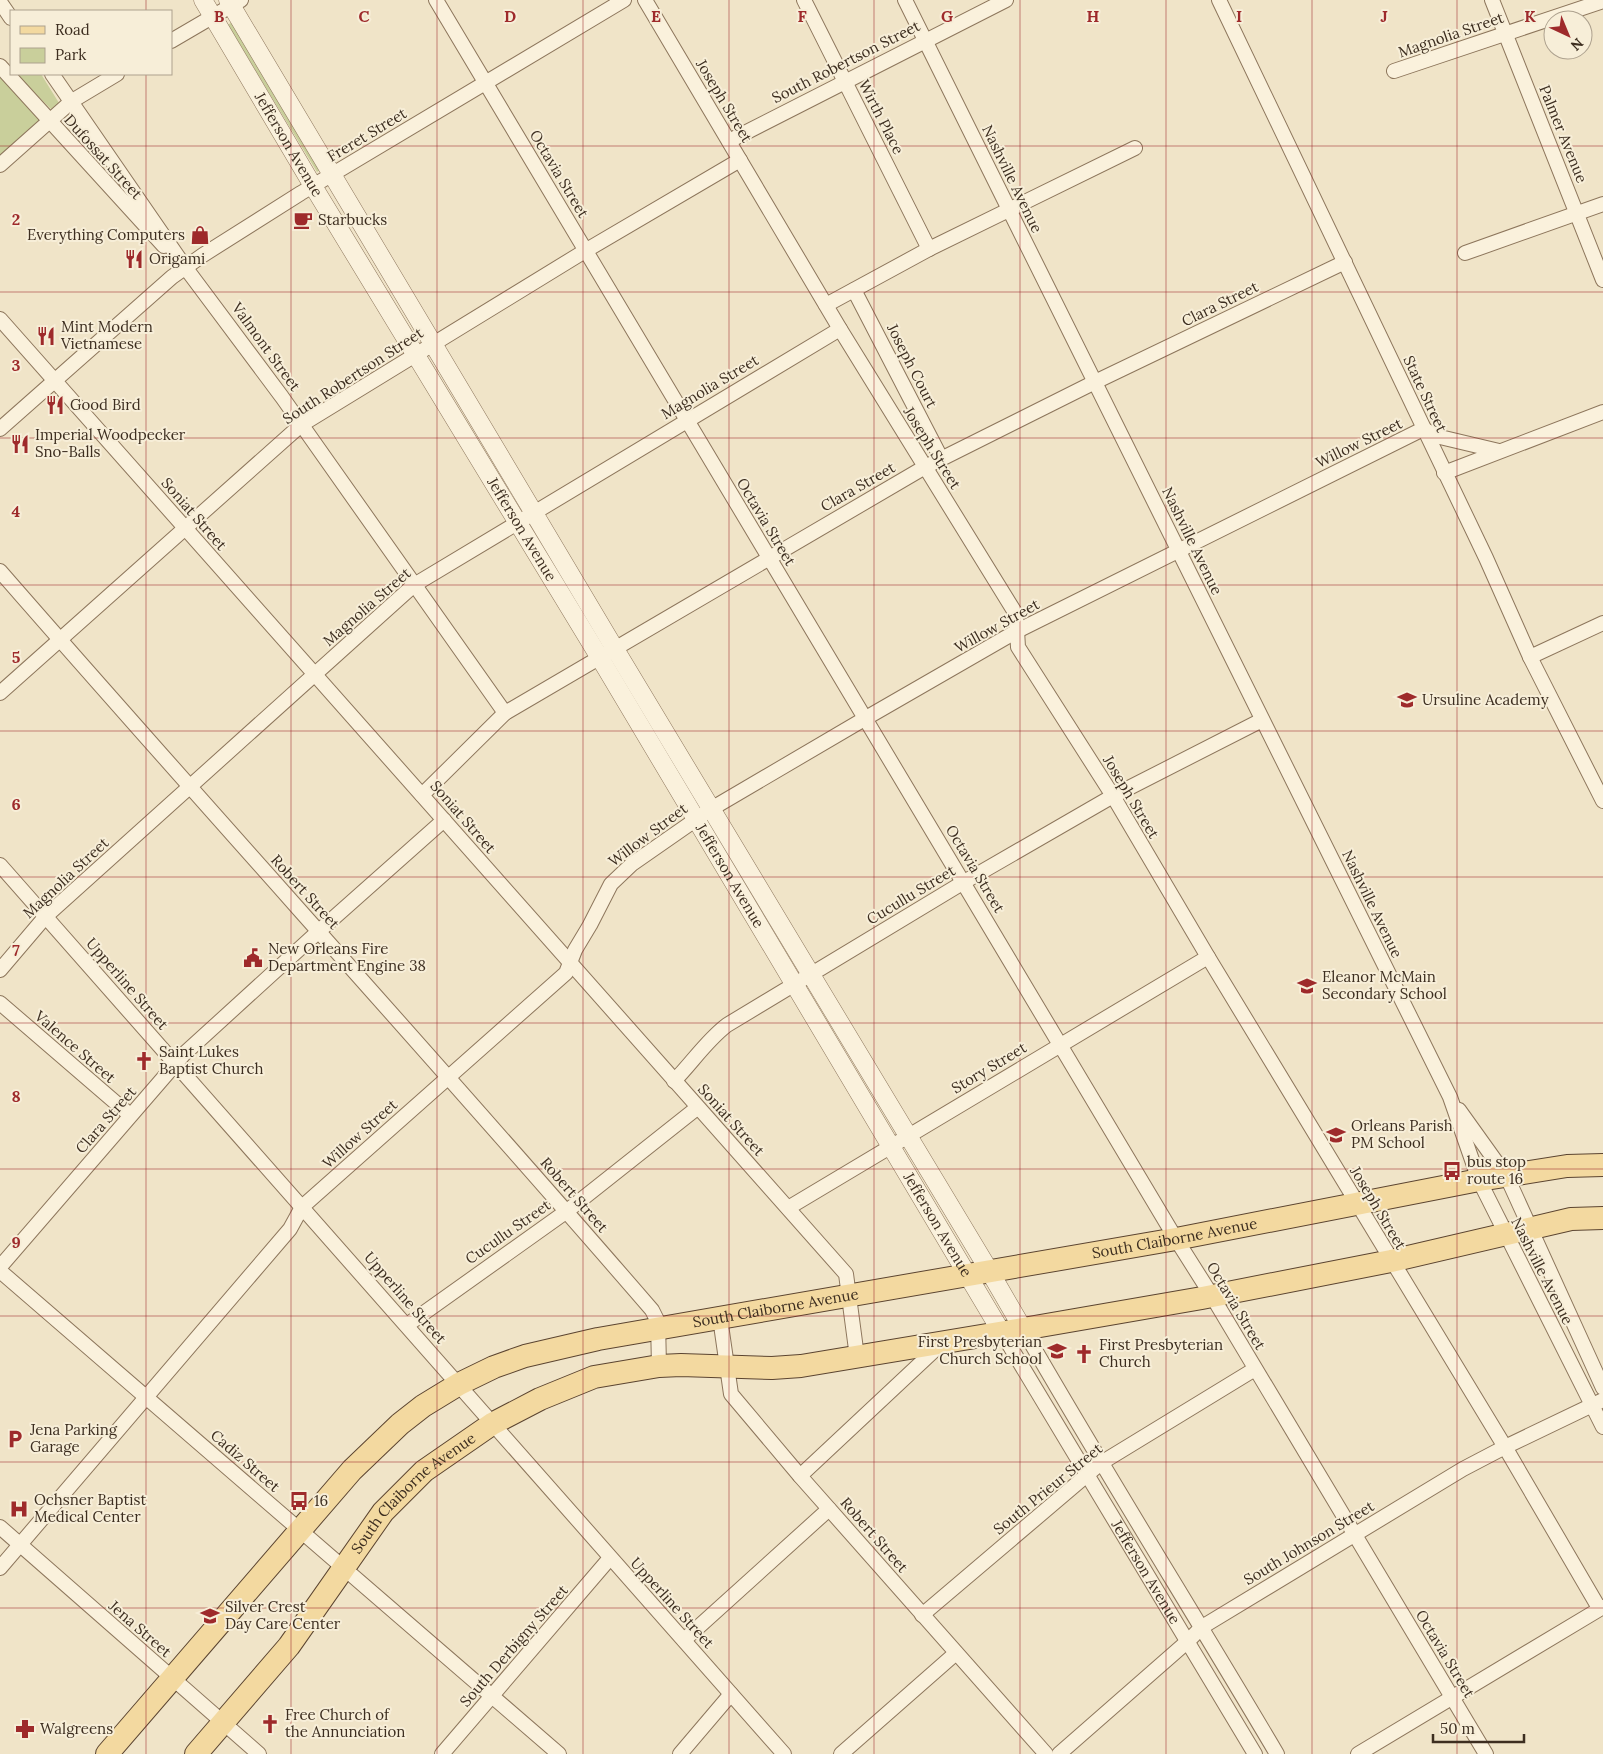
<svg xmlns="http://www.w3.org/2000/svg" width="1603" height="1754" viewBox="0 0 1603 1754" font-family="Lora,serif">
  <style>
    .green { fill: #c9cf9b }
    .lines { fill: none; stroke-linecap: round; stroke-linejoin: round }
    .minor-casing { stroke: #8d765c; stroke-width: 16 }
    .tertiary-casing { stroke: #8d765c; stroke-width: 19 }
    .primary-casing { stroke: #5b4430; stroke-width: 24 }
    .minor { stroke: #faf1dc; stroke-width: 14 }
    .tertiary { stroke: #faf1dc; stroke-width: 18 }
    .primary { stroke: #f3d9a0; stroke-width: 22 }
    .grid { fill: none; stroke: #9e2a2b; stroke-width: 1; stroke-opacity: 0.55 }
    .labels { text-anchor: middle; stroke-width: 4; stroke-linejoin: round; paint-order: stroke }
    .street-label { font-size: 15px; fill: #3d2e20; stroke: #f7eed8 }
    .poi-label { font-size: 15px; fill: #3d2e20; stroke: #f7eed8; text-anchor: start }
    .grid-label { font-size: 16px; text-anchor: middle; font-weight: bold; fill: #9e2a2b; stroke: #f7eed8; stroke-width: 4; stroke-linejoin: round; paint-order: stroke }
  </style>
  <rect width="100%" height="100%" fill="#f0e4c8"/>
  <!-- green -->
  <path class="green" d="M 234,20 L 323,168 L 317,172 L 228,25 Z
    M 0,66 L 50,121 L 0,165 Z
    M 15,74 L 41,74 L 59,103 L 52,110 Z"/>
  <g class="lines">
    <!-- minor casing -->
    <g class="minor-casing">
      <g id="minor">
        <path d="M 436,0 L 1176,1239 L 1212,1296 L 1486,1754"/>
        <path d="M 645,0 L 840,329 L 1016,614 L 1018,647 L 1113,796 L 1208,957 L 1505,1447 L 1599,1608"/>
        <path d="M 804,0 L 929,249"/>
        <path d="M 905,0 L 1450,1097 L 1479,1180 L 1603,1427"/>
        <path d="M 1219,0 L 1486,558 L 1530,657 L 1603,801"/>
        <path d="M 1492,0 L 1603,280"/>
        <path d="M 0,2 L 11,18"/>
        <path d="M 171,41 L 241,0"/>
        <path d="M 0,66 L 164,246"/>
        <path d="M 1394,71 L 1603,1"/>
        <path d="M 52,74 L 185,267 L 282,397 L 505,713"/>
        <path d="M 729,141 L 1006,0"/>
        <path d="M 0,165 L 72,101 L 117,74"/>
        <path d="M 1465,253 L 1603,204"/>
        <path d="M 854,290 L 941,458"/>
        <path d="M 826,305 L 929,249 L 1135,148"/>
        <path d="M 0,319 L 846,1274 L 857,1357"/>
        <path d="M 0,429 L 172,277 L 203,255 L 301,193 L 624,0"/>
        <path d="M 1444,473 L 1603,412"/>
        <path d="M 0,571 C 216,819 437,1061 652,1310 L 658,1322 L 659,1366"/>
        <path d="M 1530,657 L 1603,623"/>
        <path d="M 0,693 L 301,425 L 585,251 L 740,160"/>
        <path d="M 422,795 L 505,713 L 925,467 L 1095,382 L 1345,262"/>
        <path d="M 0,865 L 784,1754"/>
        <path d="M 0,970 L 46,916 L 414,585 L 840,329"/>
        <path d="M 0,1003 L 130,1115"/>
        <path d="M 674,1081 C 692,1063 706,1041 727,1025 L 964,882 L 1113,796 L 1262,720"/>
        <path d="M 1459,1110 L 1507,1177 L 1603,1388"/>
        <path d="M 788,1208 L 1208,957"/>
        <path d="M 0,1267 L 184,1054 L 319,931 L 444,820"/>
        <path d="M 0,1271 L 559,1754"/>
        <path d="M 720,1318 L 731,1394 L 800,1476 L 1046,1754"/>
        <path d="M 407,1325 L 567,1211 L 697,1108"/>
        <path d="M 1023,1329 C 1105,1472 1193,1612 1277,1754"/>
        <path id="s1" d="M 1002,1333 L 1255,1754"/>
        <path d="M 800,1476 L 940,1345"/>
        <path d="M 0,1527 L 259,1754"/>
        <path d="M 0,1568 L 290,1229 L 302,1207 L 566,973 L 575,950 L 590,925 L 611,884 L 632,864 L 711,809 L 866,718 L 1017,631 L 1423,429 L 1440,437 L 1499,451"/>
        <path d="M 922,1615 L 1101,1463 L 1255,1369"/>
        <path d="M 684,1640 L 829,1509"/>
        <path d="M 442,1754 L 610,1558"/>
        <path d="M 680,1754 L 731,1694"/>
        <path d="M 841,1754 L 956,1653"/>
        <path d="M 1059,1754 L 1188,1641 L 1202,1627 L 1463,1469 L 1505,1447 L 1603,1400"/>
        <path d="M 1358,1754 L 1603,1607"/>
      </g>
    </g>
    <!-- tertiary casing -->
    <g class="tertiary-casing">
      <g id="tertiary">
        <path id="s2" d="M 203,0 L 313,186 L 600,658 L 1002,1333"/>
        <path d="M 228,0 L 615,649 L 990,1272 L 1023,1329"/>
      </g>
    </g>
    <!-- primary casing -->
    <g class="primary-casing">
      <g id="primary">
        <path id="s3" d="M 107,1754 L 352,1470 L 400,1424 L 423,1406 L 459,1384 L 494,1367 L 525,1356 L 598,1339 L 1176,1239 L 1479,1180 L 1567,1166 L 1603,1165"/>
        <path id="s4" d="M 196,1754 L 289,1646 L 383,1512 L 424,1471 L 492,1424 L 540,1399 L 594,1377 L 659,1366 L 681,1365 L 772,1368 L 801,1366 L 1023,1329 L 1202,1298 L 1391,1261 L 1571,1219 L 1603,1218"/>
      </g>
    </g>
    <!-- minor -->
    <use href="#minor" class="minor"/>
    <!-- tertiary -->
    <use href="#tertiary" class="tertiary"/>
    <!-- primary -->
    <use href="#primary" class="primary"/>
  </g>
  <!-- grid -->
  <path class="grid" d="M 146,0 L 146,11M 291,0 L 291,1754M 437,0 L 437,1754M 583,0 L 583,1754M 729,0 L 729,1754M 874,0 L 874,1754M 1020,0 L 1020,1754M 1166,0 L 1166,1754M 1312,0 L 1312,1754M 1457,0 L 1457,1754M 146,74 L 146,1754M 0,146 L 1603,146M 0,292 L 1603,292M 0,438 L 1603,438M 0,585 L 1603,585M 0,731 L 1603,731M 0,877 L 1603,877M 0,1023 L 1603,1023M 0,1169 L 1603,1169M 0,1316 L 1603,1316M 0,1462 L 1603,1462M 0,1608 L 1603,1608"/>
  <!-- icons -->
  <defs>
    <g id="cafe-bare" transform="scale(1.5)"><path d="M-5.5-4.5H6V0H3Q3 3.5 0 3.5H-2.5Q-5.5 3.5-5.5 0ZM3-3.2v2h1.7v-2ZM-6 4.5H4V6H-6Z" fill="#9e2a2b" stroke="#f7eed8" stroke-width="2.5" paint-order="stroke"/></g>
    <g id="shop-bare" transform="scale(1.5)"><path d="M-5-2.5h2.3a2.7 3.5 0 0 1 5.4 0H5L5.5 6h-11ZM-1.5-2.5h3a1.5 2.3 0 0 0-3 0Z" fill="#9e2a2b" stroke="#f7eed8" stroke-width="2.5" paint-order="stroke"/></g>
    <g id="restaurant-bare" transform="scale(1.5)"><path d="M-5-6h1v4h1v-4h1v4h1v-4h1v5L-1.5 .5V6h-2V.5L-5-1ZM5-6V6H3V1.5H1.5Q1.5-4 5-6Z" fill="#9e2a2b" stroke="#f7eed8" stroke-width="2.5" paint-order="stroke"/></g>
    <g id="school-bare" transform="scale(1.5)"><path d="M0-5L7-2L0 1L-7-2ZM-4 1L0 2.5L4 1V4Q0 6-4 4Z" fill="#9e2a2b" stroke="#f7eed8" stroke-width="2.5" paint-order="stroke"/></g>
    <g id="civic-bare" transform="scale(1.5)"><path d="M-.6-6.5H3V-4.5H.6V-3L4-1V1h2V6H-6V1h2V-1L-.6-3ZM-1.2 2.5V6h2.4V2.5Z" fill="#9e2a2b" stroke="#f7eed8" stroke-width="2.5" paint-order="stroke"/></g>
    <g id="church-bare" transform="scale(1.5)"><path d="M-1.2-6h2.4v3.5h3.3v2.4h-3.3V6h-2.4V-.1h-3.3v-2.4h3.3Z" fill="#9e2a2b" stroke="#f7eed8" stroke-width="2.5" paint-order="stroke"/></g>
    <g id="bus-bare" transform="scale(1.5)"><path d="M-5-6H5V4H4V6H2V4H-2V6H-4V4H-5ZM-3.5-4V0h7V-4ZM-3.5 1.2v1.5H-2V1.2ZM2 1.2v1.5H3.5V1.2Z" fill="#9e2a2b" stroke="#f7eed8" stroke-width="2.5" paint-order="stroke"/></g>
    <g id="parking-bare" transform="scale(1.5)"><path d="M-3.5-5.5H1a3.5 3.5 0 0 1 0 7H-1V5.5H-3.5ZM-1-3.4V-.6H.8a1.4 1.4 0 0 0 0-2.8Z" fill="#9e2a2b" stroke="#f7eed8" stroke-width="2.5" paint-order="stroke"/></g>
    <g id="hospital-bare" transform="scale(1.5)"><path d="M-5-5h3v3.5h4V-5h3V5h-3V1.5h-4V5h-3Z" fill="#9e2a2b" stroke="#f7eed8" stroke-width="2.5" paint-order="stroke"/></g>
    <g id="pharmacy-bare" transform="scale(1.5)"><path d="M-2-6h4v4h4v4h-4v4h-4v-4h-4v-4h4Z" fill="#9e2a2b" stroke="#f7eed8" stroke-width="2.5" paint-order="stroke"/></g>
  </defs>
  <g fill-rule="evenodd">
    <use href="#cafe-bare" x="303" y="220"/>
    <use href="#shop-bare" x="200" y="235"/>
    <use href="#restaurant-bare" x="134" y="259"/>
    <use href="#restaurant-bare" x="46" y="336"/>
    <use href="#restaurant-bare" x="55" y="405"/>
    <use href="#restaurant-bare" x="20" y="444"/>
    <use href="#school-bare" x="1407" y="700"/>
    <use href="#civic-bare" x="253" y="958"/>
    <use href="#school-bare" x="1307" y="986"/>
    <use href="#church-bare" x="144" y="1061"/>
    <use href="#school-bare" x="1336" y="1135"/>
    <use href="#bus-bare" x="1452" y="1171"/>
    <use href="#school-bare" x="1057" y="1351"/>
    <use href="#church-bare" x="1084" y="1354"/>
    <use href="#parking-bare" x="15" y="1439"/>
    <use href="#bus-bare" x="299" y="1501"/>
    <use href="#hospital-bare" x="19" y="1509"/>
    <use href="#school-bare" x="210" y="1616"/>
    <use href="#church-bare" x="270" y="1724"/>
    <use href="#pharmacy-bare" x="25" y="1729"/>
  </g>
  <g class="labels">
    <!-- street labels -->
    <g class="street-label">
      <text transform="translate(1451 35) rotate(-19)" y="5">Magnolia Street</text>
      <text transform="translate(846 62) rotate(-27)" y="5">South Robertson Street</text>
      <text transform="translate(724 101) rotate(59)" y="5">Joseph Street</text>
      <text transform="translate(881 117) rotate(63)" y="5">Wirth Place</text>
      <text transform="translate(1563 134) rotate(68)" y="5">Palmer Avenue</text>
      <text transform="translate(367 135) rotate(-31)" y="5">Freret Street</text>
      <text dy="5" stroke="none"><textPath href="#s2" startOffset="168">Jefferson Avenue</textPath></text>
      <text transform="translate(103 157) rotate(48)" y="5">Dufossat Street</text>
      <text transform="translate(559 174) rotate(59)" y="5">Octavia Street</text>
      <text transform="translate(1012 179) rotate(64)" y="5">Nashville Avenue</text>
      <text transform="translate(1220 304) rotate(-26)" y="5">Clara Street</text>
      <text transform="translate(266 347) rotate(54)" y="5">Valmont Street</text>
      <text transform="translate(912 366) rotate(63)" y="5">Joseph Court</text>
      <text transform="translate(353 376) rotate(-33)" y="5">South Robertson Street</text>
      <text transform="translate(710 387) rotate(-31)" y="5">Magnolia Street</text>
      <text transform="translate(1425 394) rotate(65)" y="5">State Street</text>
      <text transform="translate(1359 443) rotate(-26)" y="5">Willow Street</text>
      <text transform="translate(932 448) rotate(58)" y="5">Joseph Street</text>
      <text transform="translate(858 487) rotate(-30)" y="5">Clara Street</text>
      <text transform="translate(194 514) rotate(49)" y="5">Soniat Street</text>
      <text transform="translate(766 522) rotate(59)" y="5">Octavia Street</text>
      <text dy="5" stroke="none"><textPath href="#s2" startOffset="618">Jefferson Avenue</textPath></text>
      <text transform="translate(1192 541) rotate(64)" y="5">Nashville Avenue</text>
      <text transform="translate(367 607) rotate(-41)" y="5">Magnolia Street</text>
      <text transform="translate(997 626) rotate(-29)" y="5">Willow Street</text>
      <text transform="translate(1131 797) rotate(59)" y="5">Joseph Street</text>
      <text transform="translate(463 817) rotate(49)" y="5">Soniat Street</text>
      <text transform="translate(648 835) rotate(-37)" y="5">Willow Street</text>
      <text transform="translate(975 869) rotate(59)" y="5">Octavia Street</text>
      <text dy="5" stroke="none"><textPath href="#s2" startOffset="1022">Jefferson Avenue</textPath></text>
      <text transform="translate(66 878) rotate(-43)" y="5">Magnolia Street</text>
      <text transform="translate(305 892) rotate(48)" y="5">Robert Street</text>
      <text transform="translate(911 895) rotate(-31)" y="5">Cucullu Street</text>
      <text transform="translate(1372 904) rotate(64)" y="5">Nashville Avenue</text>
      <text transform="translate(127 984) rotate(49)" y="5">Upperline Street</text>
      <text transform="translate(75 1047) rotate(41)" y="5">Valence Street</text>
      <text transform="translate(989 1068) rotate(-31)" y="5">Story Street</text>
      <text transform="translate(106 1120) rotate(-49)" y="5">Clara Street</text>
      <text transform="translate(731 1120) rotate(48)" y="5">Soniat Street</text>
      <text transform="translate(360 1134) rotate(-42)" y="5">Willow Street</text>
      <text transform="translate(574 1195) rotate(49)" y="5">Robert Street</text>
      <text transform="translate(1378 1208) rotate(59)" y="5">Joseph Street</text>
      <text dy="5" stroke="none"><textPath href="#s2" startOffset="1428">Jefferson Avenue</textPath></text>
      <text transform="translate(508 1232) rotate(-35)" y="5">Cucullu Street</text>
      <text dy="5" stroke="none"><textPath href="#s3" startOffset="1245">South Claiborne Avenue</textPath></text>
      <text transform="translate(1542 1271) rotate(63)" y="5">Nashville Avenue</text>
      <text transform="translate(405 1298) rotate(49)" y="5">Upperline Street</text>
      <text transform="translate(1236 1306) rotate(59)" y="5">Octavia Street</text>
      <text dy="5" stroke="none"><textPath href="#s3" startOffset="840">South Claiborne Avenue</textPath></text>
      <text transform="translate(245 1461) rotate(41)" y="5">Cadiz Street</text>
      <text transform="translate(1048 1489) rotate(-39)" y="5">South Prieur Street</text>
      <text dy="5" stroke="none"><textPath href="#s4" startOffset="341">South Claiborne Avenue</textPath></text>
      <text transform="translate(874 1535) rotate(49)" y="5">Robert Street</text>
      <text transform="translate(1309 1543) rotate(-31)" y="5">South Johnson Street</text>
      <text dy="5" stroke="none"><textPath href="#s1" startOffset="279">Jefferson Avenue</textPath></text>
      <text transform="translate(672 1603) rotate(48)" y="5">Upperline Street</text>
      <text transform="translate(140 1629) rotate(41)" y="5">Jena Street</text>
      <text transform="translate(514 1646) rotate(-49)" y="5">South Derbigny Street</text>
      <text transform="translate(1445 1654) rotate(59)" y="5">Octavia Street</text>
    </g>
    <!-- poi labels -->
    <g class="poi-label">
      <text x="318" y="225">Starbucks</text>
      <text x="185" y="240" text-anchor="end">Everything Computers</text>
      <text x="149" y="264">Origami</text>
      <text x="61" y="332">Mint Modern<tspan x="61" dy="17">Vietnamese</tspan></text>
      <text x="70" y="410">Good Bird</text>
      <text x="35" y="440">Imperial Woodpecker<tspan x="35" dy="17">Sno-Balls</tspan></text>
      <text x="1422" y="705">Ursuline Academy</text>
      <text x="268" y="954">New Orleans Fire<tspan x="268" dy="17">Department Engine 38</tspan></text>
      <text x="1322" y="982">Eleanor McMain<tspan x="1322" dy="17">Secondary School</tspan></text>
      <text x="159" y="1057">Saint Lukes<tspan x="159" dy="17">Baptist Church</tspan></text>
      <text x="1351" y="1131">Orleans Parish<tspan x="1351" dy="17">PM School</tspan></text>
      <text x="1467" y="1167">bus stop<tspan x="1467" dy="17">route 16</tspan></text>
      <text x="1042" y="1347" text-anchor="end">First Presbyterian<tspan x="1042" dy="17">Church School</tspan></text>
      <text x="1099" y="1350">First Presbyterian<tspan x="1099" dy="17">Church</tspan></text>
      <text x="30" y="1435">Jena Parking<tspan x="30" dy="17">Garage</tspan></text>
      <text x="34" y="1505">Ochsner Baptist<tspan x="34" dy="17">Medical Center</tspan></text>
      <text x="314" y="1506">16</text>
      <text x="225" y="1612">Silver Crest<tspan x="225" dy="17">Day Care Center</tspan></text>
      <text x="285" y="1720">Free Church of<tspan x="285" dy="17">the Annunciation</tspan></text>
      <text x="40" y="1734">Walgreens</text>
    </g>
  </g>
  <g class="grid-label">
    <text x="219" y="22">B</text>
    <text x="364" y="22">C</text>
    <text x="510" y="22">D</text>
    <text x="656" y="22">E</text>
    <text x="802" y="22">F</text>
    <text x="947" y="22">G</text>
    <text x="1093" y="22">H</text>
    <text x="1239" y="22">I</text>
    <text x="1384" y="22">J</text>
    <text x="1530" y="22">K</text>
    <text x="16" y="225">2</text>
    <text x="16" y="371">3</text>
    <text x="16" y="517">4</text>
    <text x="16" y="663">5</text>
    <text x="16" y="810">6</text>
    <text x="16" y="956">7</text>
    <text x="16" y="1102">8</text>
    <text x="16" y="1248">9</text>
  </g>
  <!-- legend -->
  <rect x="10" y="10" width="162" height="65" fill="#f7eed8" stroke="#ada18e"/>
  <rect x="20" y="26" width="25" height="8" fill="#f3d9a0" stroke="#ada18e"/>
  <text x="55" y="35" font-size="15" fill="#3d2e20">Road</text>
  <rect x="20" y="48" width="25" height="15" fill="#c9cf9b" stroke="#ada18e"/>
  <text x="55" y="60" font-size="15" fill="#3d2e20">Park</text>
  <!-- north arrow -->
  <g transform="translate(1568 35) rotate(136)"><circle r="24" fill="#f7eed8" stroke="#ada18e"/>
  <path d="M0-4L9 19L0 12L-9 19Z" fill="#9e2a2b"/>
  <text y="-8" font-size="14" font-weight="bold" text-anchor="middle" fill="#3d2e20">N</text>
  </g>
  <!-- scale -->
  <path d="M1433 1734v8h91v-8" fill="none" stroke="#3d2e20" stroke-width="2.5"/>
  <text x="1440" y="1734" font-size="15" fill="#3d2e20" stroke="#f7eed8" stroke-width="4" paint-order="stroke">50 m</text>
</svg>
